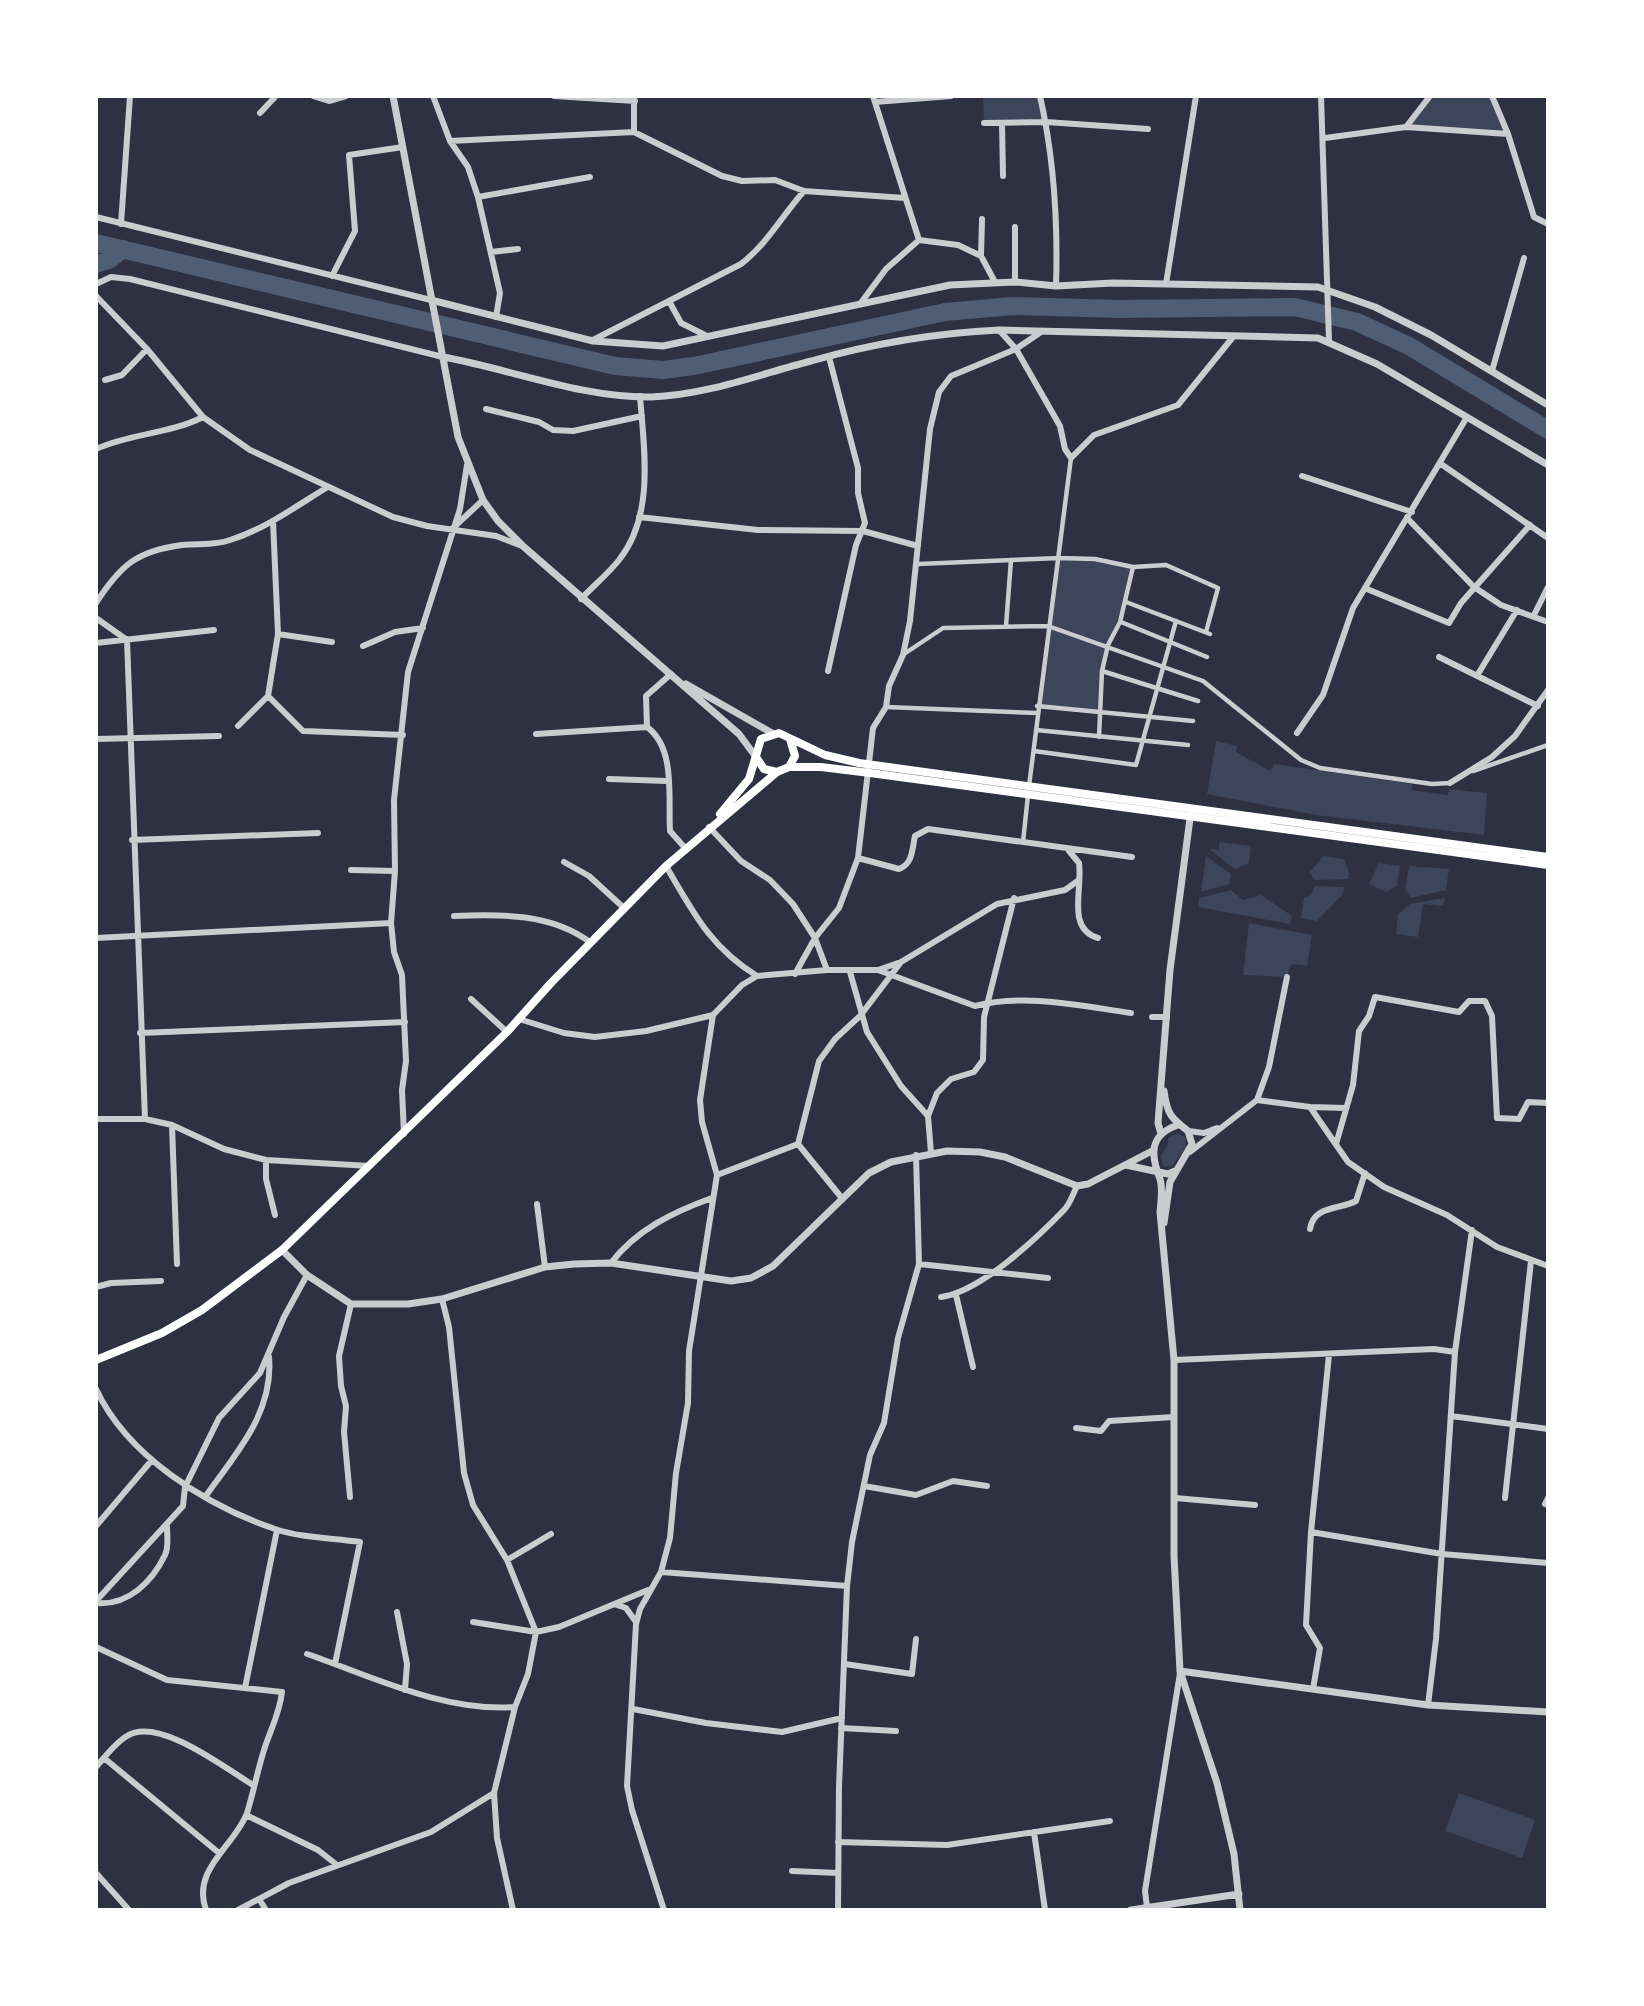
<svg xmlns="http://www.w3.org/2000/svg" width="1644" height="2006" viewBox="0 0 1644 2006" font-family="Georgia,serif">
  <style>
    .green { fill: #3c4559 }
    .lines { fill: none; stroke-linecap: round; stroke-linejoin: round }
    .river { stroke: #4f5d75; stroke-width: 18 }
    .pedestrian { stroke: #caccd0; stroke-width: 4.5 }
    .minor { stroke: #caccd0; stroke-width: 6 }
    .tertiary { stroke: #caccd0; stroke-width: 7 }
    .secondary { stroke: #fff; stroke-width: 8 }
  </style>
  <rect width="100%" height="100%" fill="#2d3142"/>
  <!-- green -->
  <path class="green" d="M 983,96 L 1040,96 L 1046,122 L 984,123 Z
    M 1430,96 L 1492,96 L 1508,134 L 1406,127 Z
    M 1059,558 L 1095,559 L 1133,567 C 1128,597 1117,618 1108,646 C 1101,667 1101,689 1099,712 L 1037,706 Z
    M 1216,741 L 1237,746 L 1236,752 L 1270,771 L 1274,764 L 1412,784 L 1412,790 L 1448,795 L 1449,789 L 1487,793 L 1484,835 L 1316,815 L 1207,794 Z
    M 1219,842 L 1251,846 L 1249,863 L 1235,869 L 1209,849 L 1219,850 Z
    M 1206,856 L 1231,874 L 1229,884 L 1201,892 Z
    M 1323,856 L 1344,859 L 1349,872 L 1348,879 L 1315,880 L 1309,873 Z
    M 1379,863 L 1400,866 L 1397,886 L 1386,892 L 1369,884 Z
    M 1409,866 L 1449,869 L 1446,890 L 1411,898 L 1405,889 Z
    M 1315,886 L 1344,887 L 1343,894 L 1317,921 L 1301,918 L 1304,898 L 1311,895 Z
    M 1231,890 L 1243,900 L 1261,895 L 1292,916 L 1290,924 L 1198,907 L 1199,898 Z
    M 1445,898 L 1443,906 L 1423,904 L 1418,937 L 1396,934 L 1398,914 L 1410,904 Z
    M 1249,923 L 1312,935 L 1307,966 L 1291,964 L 1287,977 L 1243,975 Z
    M 1178,1133 L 1186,1138 L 1186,1147 L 1172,1166 L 1164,1167 L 1160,1157 L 1168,1145 L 1168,1138 Z
    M 1459,1793 L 1535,1820 L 1522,1858 L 1445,1831 Z"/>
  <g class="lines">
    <!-- river -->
    <path class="river" d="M 96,243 L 615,366 L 663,370 L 694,366 L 945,312 L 1013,306 L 1119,309 L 1295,307 L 1357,322 L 1409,346 L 1548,430
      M 96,264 L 109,260 L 123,249"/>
    <!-- pedestrian -->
    <path class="pedestrian" d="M 918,564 L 1059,558 L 1095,559 L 1133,567 L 1166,565 L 1218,588 L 1206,632
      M 1126,602 L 1210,634
      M 1121,622 L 1207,657
      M 1006,626 L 1011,560
      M 904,654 L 943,628 L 1048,626 L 1203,681 L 1301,760 L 1320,768 L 1432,784 L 1450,783
      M 1102,671 L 1198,701
      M 1037,706 L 1193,721
      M 886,707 L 1037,713
      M 1036,730 L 1188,745
      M 1099,737 L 1102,671 L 1108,645 L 1120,622 L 1133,567
      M 1034,751 L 1136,765 L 1176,621
      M 1473,771 L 1548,745
      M 1029,786 L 1071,458
      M 1023,842 L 1028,795"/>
    <!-- minor -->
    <path class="minor" d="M 313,96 L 329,101 L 346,96
      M 433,96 L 450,141 L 468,167 L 478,197 L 500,293 L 496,317
      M 554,96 L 635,101
      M 873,96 L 919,240
      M 1040,96 C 1054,158 1058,224 1056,286
      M 1321,96 L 1329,341
      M 1492,96 L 1508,134 L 1534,217 L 1548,224
      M 875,102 L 951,96
      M 260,113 L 276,96
      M 984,123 L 1046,122 L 1148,129
      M 1002,123 L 1003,176
      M 1406,127 L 1430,96
      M 634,132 L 634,96
      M 1325,138 L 1406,127 L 1508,134
      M 450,141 L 634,132 L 722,176 L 742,181 L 775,180 L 804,191 L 905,198
      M 478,197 L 590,177
      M 96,217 L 431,300
      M 121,224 L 130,96
      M 491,252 L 518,249
      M 981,256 L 982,219
      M 332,276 L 355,231 L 349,155 L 403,147
      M 1015,282 L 1015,227
      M 96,284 L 111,277 L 130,279 L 443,357
      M 1166,284 L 1196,96
      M 96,296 L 147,349 L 203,417 L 250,450 L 393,517 L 427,526 L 496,536 L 522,546
      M 669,301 L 681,323 L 707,336
      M 860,304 L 886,269 L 919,240 L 958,245 L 981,256 L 995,282
      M 999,330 L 1016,349 L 1060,426 L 1065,449 L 1071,458 L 1094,435 L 1178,405 L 1233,337
      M 593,340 L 741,264 C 767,244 782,216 804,191
      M 1492,371 L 1524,258
      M 105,380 L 122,375 L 147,349
      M 486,409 L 539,422 L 553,430 L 573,431 L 642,416
      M 96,449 C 131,433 170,434 203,417
      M 1441,464 L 1548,538
      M 1302,476 L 1412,512
      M 639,517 L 758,530 L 863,531 L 918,546
      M 1408,519 L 1474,587 L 1501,605 L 1548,622
      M 453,528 L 483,500
      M 1367,589 L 1449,623 L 1461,603 L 1530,525
      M 581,599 C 593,586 608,574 619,560 C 655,515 644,449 640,396
      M 96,603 C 120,566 136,551 182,545 C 199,543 214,546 230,540 C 265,529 295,507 326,488
      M 1534,615 L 1548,587
      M 96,618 L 127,640 L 145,1119
      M 278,634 L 332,642
      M 96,643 L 214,630
      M 363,646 L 395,632 L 423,628
      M 1439,657 L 1538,706
      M 828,671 L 856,545 L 865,523 L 858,493 L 858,468 L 829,357
      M 671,674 L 646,696 L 647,727 C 676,748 668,798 670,831 L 686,849
      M 1478,674 L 1517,610
      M 268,696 L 303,731 L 403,735
      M 238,726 L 268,696 L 278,634 L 273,521
      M 1297,733 L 1323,695 L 1353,608 L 1467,417
      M 536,734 L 647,727
      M 96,739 L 219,736
      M 609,779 L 667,781
      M 1450,783 L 1492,757 L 1515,736 L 1548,690
      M 709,827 L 741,861 L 770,880 L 793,904 L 815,938 L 827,970
      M 132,840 L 318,833
      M 1069,851 L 1079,863 C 1083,889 1066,929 1098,938
      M 858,858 L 899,869 C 913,864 912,849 915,836 L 928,829 L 1132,857
      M 564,862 L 589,876 L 624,908
      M 666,866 C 693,912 710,947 757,976
      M 351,870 L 395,871
      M 454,916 C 500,914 552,913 591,943
      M 96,938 L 391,923
      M 878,970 L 975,1006 C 1025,993 1081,1006 1131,1013
      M 850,972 L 867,1032 L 901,1086 L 928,1116 L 931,1153
      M 795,974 L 815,938 L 839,908 L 858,858 L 873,728 L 886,707 L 889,686 L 903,655 L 910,621 L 930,429 L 939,392 L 951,376 L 1016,349 L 1041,332
      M 471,999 L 507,1032
      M 1152,1017 L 1167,1017
      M 519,1019 L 564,1033 L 595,1037 L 646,1031 L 713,1015 L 742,985 L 757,976 L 827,970 L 878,970 L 901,962 L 997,904 L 1065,890 L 1079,880
      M 140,1033 L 405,1022
      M 1257,1100 L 1310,1107 L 1348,1162 L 1384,1187 L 1447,1215 L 1497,1247 L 1548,1266
      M 1310,1107 L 1346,1108
      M 928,1116 L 937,1093 L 951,1079 L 974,1072 L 983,1060 L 984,1017 L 1014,898
      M 96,1119 L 145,1119 L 172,1125 L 224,1149 L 266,1160 L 370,1166
      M 172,1125 L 177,1264
      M 1188,1131 L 1204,1133 L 1217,1128
      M 404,1134 L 402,1090 L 406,1061 L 402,975 L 394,952 L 391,923 L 395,871 L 394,800 L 408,672 L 460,509 L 467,465
      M 798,1144 L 819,1061 L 835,1039 L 860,1016 L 901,962
      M 798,1144 L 841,1197
      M 1336,1144 L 1353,1085 L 1359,1031 L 1369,1016 L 1375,997 L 1459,1012 L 1469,1001 L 1485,1001 L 1492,1016 L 1497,1118 L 1519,1119 L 1528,1102 L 1548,1103
      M 1190,1152 L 1257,1100 L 1269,1067 L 1287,977
      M 266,1160 L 266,1179 L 275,1215
      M 717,1175 L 798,1144
      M 537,1204 L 545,1267
      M 1310,1229 C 1314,1205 1339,1210 1356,1201 L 1365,1173
      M 611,1263 C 636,1230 673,1212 712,1198
      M 919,1264 L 1048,1278
      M 96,1287 L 111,1283 L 161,1281
      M 956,1295 L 973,1367
      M 941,1297 C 980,1292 1036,1239 1064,1210 C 1070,1204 1073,1194 1077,1186
      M 442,1299 L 449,1327 L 464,1473 L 473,1505 L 507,1560 L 536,1632 L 528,1674 L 515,1707 L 494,1793 L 497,1838 L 513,1910
      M 1174,1360 L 1434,1349 L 1455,1352
      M 96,1389 C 127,1456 207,1506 275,1529 C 301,1538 333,1538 360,1542 L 335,1664
      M 1451,1416 L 1548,1429
      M 1076,1428 L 1101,1431 L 1109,1421 L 1174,1417
      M 864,1486 L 916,1495 L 953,1481 L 987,1486
      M 205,1497 C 236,1453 274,1413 269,1357
      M 350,1497 L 344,1432 L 346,1406 L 341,1386 L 339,1356 L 351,1304
      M 1175,1498 L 1255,1505
      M 1505,1498 L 1531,1261
      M 1545,1504 L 1548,1498
      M 96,1526 L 152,1460
      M 1311,1532 L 1442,1554 L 1548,1563
      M 507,1560 L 551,1534
      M 661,1572 L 847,1586
      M 96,1601 L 183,1506 L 185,1487 L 219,1418 L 260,1373 L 284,1317 L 307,1275
      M 96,1603 C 128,1606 152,1582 165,1555 C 169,1547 167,1535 167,1527
      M 617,1605 L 626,1608 L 636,1622
      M 397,1612 L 407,1664 L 405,1690
      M 473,1622 L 536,1632 L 559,1627 L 648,1590
      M 96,1647 L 167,1680 L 282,1692 C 280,1711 272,1727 266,1744 C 258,1767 254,1791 247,1813 C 235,1846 191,1869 206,1910
      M 307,1654 C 374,1677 443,1712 515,1707
      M 845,1664 L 912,1674 L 916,1639
      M 245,1688 L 277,1530
      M 1313,1689 L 1320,1648 L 1306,1625 L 1311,1532 L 1329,1355
      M 1428,1705 L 1436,1639 L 1455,1352 L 1472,1230
      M 633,1709 L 706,1723 L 782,1732 L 842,1718
      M 841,1728 L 896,1731
      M 104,1758 L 219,1853
      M 96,1767 C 105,1757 115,1743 127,1736 C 158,1716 225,1768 253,1785
      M 246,1815 L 318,1850 L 337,1865
      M 1034,1832 L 1045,1910
      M 838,1842 L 947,1845 L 1110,1821
      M 792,1871 L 838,1873
      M 96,1873 L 129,1910
      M 259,1899 L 266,1910
      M 1147,1907 L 1145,1891 L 1180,1673
      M 238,1910 L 289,1883 L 431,1832 L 494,1793
      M 664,1910 L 632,1810 L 627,1786 L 636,1624 L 640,1609 L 661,1572 L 670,1538 L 676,1473 L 688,1403 L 689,1351 L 717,1175 L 702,1122 L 700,1100 L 713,1015
      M 838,1910 L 839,1787 L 847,1586 L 852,1542 L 870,1455 L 884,1423 L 898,1338 L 919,1264 L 916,1155"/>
    <!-- tertiary -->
    <path class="tertiary" d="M 393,96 L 458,437 L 483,500 L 498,521 L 524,547 L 739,734 L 756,757
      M 431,300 L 593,341 L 663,346 L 950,285 L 1015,282 L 1056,286 L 1113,283 L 1318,287 L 1375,307 L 1431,335 L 1548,405
      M 443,357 C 511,369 581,398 651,397 C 706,395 757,375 811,361 C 871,344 936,333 999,330 L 1318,338 L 1377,364 L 1548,465
      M 686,684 L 772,733
      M 1164,1091 C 1167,1114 1171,1118 1188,1131 L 1192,1144 L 1170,1182 L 1164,1223
      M 1178,1125 C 1148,1135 1151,1156 1160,1179 C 1163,1189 1161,1202 1160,1212 L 1174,1360 L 1174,1556 L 1180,1671 L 1217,1783 L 1234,1854 L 1240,1910
      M 1161,1134 L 1158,1123 L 1170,970 L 1191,811
      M 1126,1165 L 1168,1174 L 1175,1171
      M 282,1250 L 307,1275 L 351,1304 L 408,1304 L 442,1299 L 545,1267 L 574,1264 L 611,1263 L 731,1281 L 751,1278 L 773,1266 L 869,1173 L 891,1162 L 947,1151 L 980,1152 L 1005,1157 L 1077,1186 L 1088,1184 L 1154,1150
      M 1180,1671 L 1428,1705 L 1548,1712
      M 1131,1910 L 1239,1894"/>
    <!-- secondary -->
    <path class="secondary" d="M 756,757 L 764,769 L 777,772
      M 789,767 L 821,767 L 870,773 L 1548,865
      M 720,814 L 749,779 L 761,739 L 779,733 L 825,755 L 859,763 L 1548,857
      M 96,1360 L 162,1333 L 202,1310 L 282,1250 L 507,1032 L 551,983 L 666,866 L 777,772 L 789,767 L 795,756 L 790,739"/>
  </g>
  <!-- border -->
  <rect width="1644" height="2006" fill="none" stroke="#ffffff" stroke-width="196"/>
</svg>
